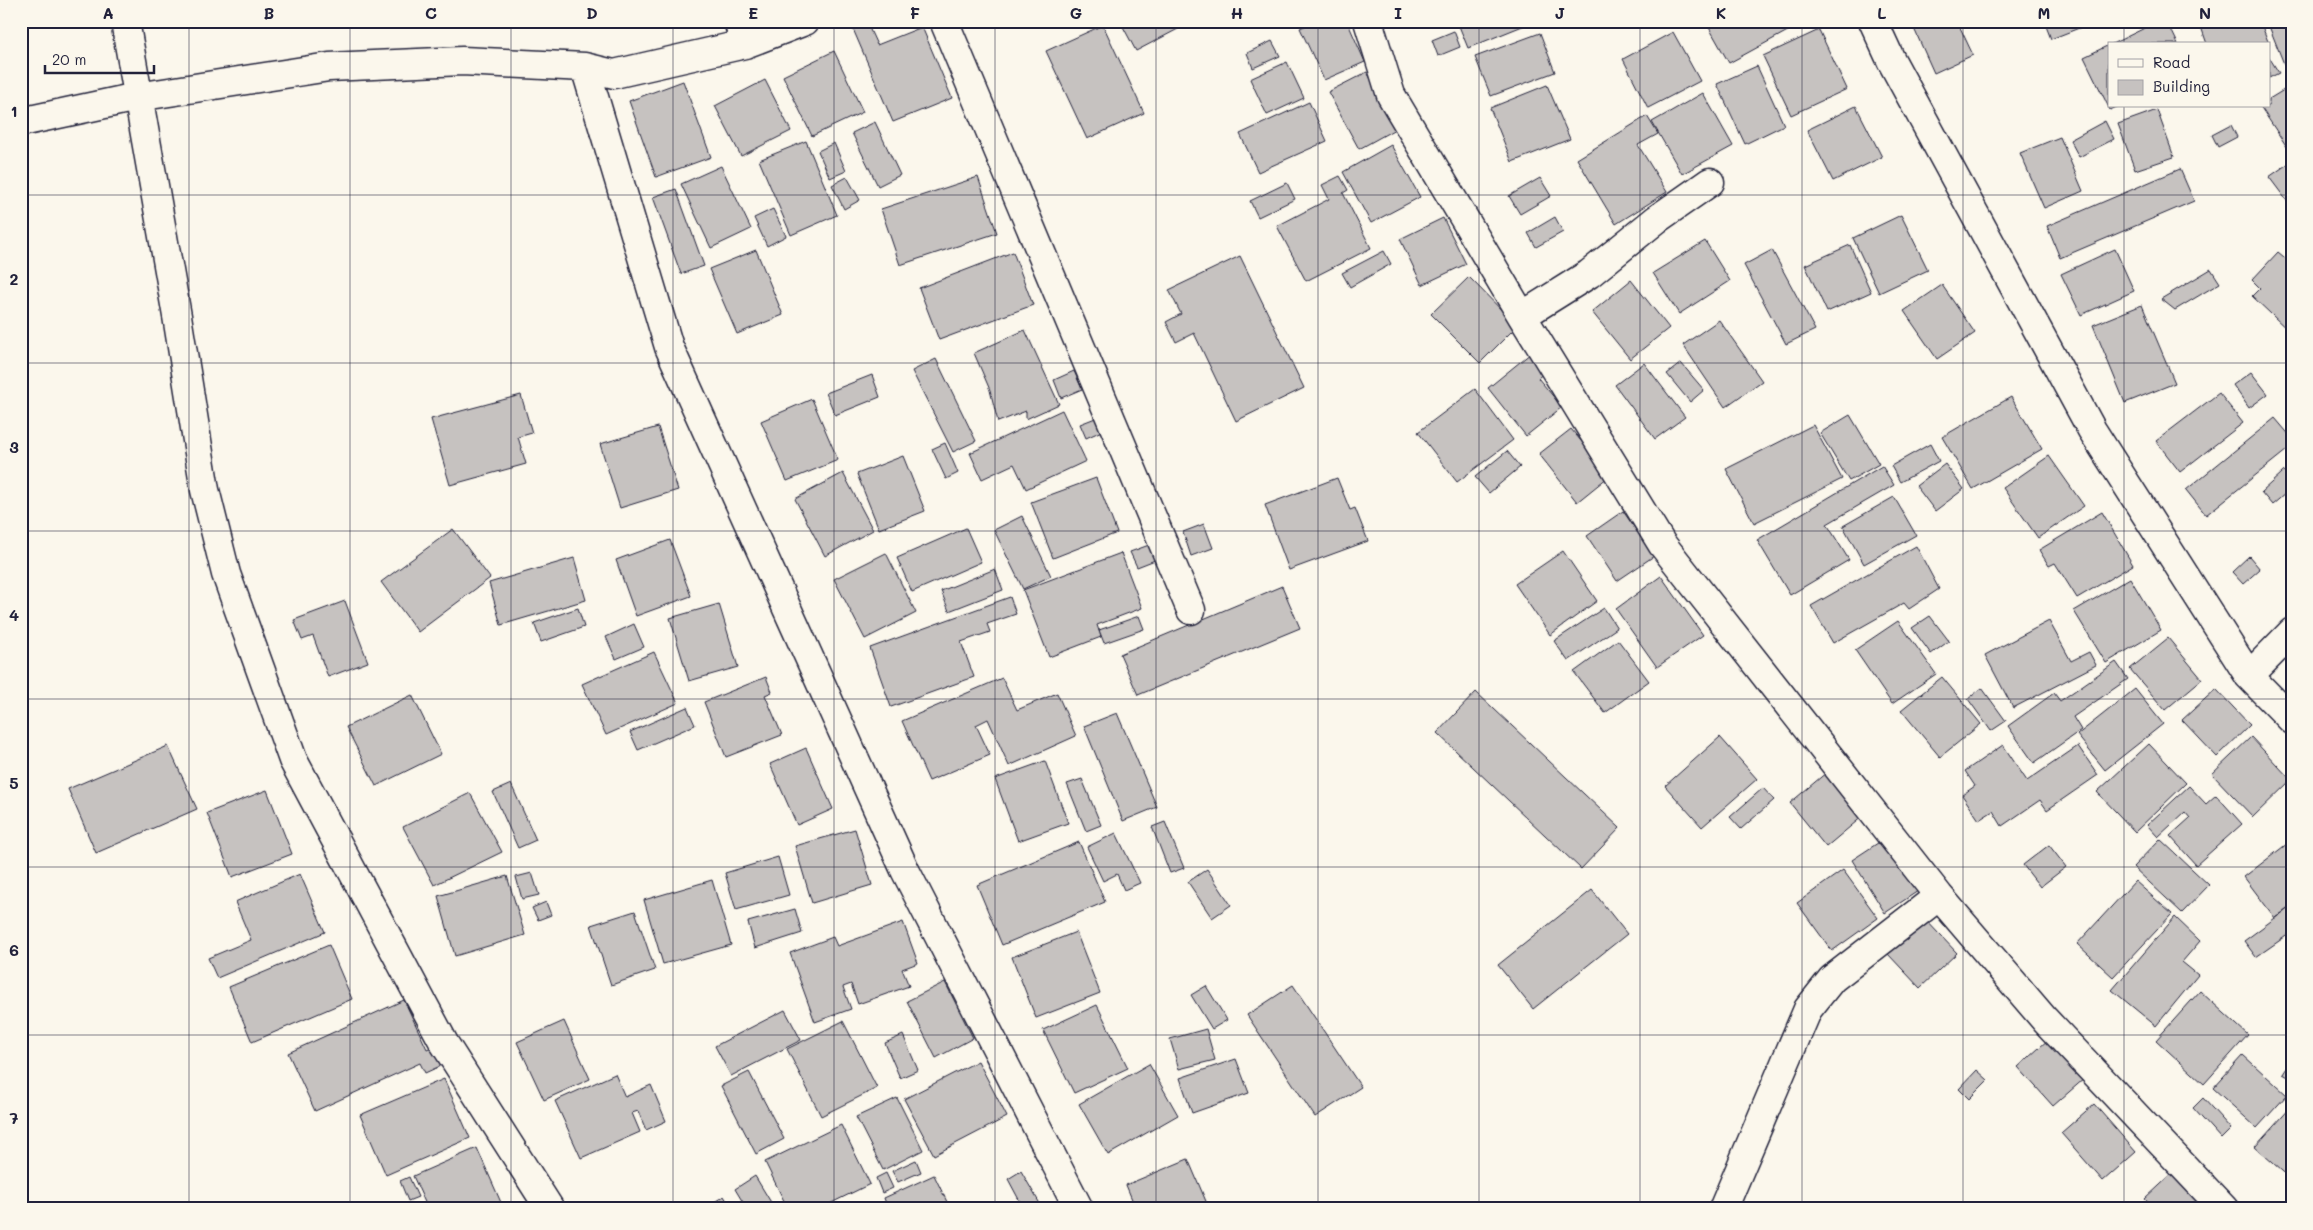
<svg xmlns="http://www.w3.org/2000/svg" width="2313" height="1230" viewBox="0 0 2313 1230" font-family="Mali,sans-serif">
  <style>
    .building { fill: #c6c2c0; stroke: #22223b }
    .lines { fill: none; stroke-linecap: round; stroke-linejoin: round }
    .minor-casing { stroke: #22223b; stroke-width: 31 }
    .minor { stroke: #fbf7ec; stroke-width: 28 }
    .grid { fill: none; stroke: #22223b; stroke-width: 1; stroke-opacity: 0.55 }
    .neatline { fill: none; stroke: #22223b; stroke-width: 2 }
    .grid-label { font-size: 16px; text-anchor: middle; font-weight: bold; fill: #22223b }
  </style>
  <rect width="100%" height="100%" fill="#fbf7ec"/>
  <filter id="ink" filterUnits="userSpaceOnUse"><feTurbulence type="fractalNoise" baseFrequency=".02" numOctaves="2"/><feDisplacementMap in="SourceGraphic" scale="10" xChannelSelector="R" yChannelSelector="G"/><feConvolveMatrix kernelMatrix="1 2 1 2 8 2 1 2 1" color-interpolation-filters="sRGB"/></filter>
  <g filter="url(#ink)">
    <!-- building -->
    <path class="building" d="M 866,21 L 877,45 L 922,27 L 952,98 L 893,122 L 850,22 Z
      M 1120,21 L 1173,21 L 1178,29 L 1136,51 Z
      M 1316,21 L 1347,21 L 1365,62 L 1324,80 L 1300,28 Z
      M 1457,21 L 1535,21 L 1468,48 Z
      M 1712,21 L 1806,21 L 1729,63 L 1707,24 Z
      M 1919,21 L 1957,21 L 1973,55 L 1934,73 L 1912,24 Z
      M 2044,21 L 2097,21 L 2051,39 Z
      M 2159,21 L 2167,21 L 2178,44 L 2112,44 Z
      M 2199,21 L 2260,21 L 2269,44 L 2207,44 Z
      M 2267,21 L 2290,21 L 2292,27 L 2292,62 L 2284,64 Z
      M 1103,25 L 1144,113 L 1087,139 L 1046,51 Z
      M 1819,30 L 1847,89 L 1791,115 L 1763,56 Z
      M 1454,31 L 1460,47 L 1438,56 L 1432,40 Z
      M 1673,32 L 1700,81 L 1648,108 L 1623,59 Z
      M 1540,33 L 1555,72 L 1491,96 L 1475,57 Z
      M 1272,41 L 1280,56 L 1253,68 L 1247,53 Z
      M 2109,45 L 2109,106 L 2119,106 L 2110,110 L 2084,57 Z
      M 834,51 L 863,112 L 812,136 L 783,76 Z
      M 2269,57 L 2279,73 L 2269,78 Z
      M 1287,62 L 1304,98 L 1267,115 L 1250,79 Z
      M 1757,66 L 1784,125 L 1745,144 L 1717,84 Z
      M 1367,72 L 1397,128 L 1359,149 L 1328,92 Z
      M 765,80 L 791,131 L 741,156 L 715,106 Z
      M 683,81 L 711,157 L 656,177 L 629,101 Z
      M 1547,85 L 1570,139 L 1512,162 L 1490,108 Z
      M 2292,85 L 2292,148 L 2289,150 L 2260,106 L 2269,106 L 2269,99 Z
      M 1703,93 L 1733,146 L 1682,174 L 1652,122 Z
      M 1309,102 L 1327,141 L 1258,172 L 1240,134 Z
      M 1856,106 L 1882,157 L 1833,181 L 1807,130 Z
      M 2157,110 L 2174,157 L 2135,170 L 2118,124 Z
      M 1647,116 L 1658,134 L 1638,145 L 1667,192 L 1616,224 L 1577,159 Z
      M 2105,121 L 2114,139 L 2079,157 L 2070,140 Z
      M 875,122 L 900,175 L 878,186 L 852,133 Z
      M 2231,125 L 2237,137 L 2218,147 L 2212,135 Z
      M 2060,137 L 2083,191 L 2044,208 L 2020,153 Z
      M 806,141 L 837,215 L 791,235 L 759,160 Z
      M 834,143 L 846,171 L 830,178 L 818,151 Z
      M 1391,145 L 1420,197 L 1371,223 L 1343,172 Z
      M 2292,161 L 2292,204 L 2290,205 L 2269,177 Z
      M 721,166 L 751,229 L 711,248 L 681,184 Z
      M 2180,169 L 2194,201 L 2060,258 L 2047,226 Z
      M 1340,176 L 1348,190 L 1343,193 L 1371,248 L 1306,281 L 1277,226 L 1329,199 L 1322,185 Z
      M 847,177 L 860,200 L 844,209 L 832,185 Z
      M 978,177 L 997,233 L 900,265 L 881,209 Z
      M 1540,178 L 1551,196 L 1520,214 L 1509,196 Z
      M 1287,183 L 1295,199 L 1258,217 L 1250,201 Z
      M 676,189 L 704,266 L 681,274 L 653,197 Z
      M 773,209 L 786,236 L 767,246 L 754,218 Z
      M 1901,215 L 1928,270 L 1879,293 L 1853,238 Z
      M 1555,217 L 1563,232 L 1536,247 L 1528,233 Z
      M 1443,218 L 1466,264 L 1422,285 L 1400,239 Z
      M 1705,241 L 1730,281 L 1679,314 L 1653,273 Z
      M 1850,245 L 1871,292 L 1827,312 L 1805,265 Z
      M 2115,249 L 2134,291 L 2081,315 L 2061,274 Z
      M 756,250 L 783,315 L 737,334 L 709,269 Z
      M 1772,250 L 1815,330 L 1786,344 L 1744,265 Z
      M 1384,251 L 1391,264 L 1350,287 L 1342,273 Z
      M 1013,252 L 1033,305 L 939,340 L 919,288 Z
      M 2278,252 L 2290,262 L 2292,260 L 2292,334 L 2252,296 L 2260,288 L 2252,280 Z
      M 1240,256 L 1304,388 L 1236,421 L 1194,333 L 1176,342 L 1166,322 L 1181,314 L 1169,290 Z
      M 2211,269 L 2220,283 L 2175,310 L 2161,299 Z
      M 1469,277 L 1517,326 L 1480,363 L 1431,314 Z
      M 1631,280 L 1669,328 L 1630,359 L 1592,312 Z
      M 1942,285 L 1975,333 L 1937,359 L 1904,311 Z
      M 2142,305 L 2175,383 L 2125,403 L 2093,325 Z
      M 1719,320 L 1762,381 L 1725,407 L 1683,345 Z
      M 1025,330 L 1059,404 L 1026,419 L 1026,411 L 998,422 L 990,390 L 974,353 Z
      M 1531,353 L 1546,371 L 1538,378 L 1562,407 L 1526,436 L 1488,388 Z
      M 936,359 L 976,441 L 953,452 L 912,371 Z
      M 1644,363 L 1685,417 L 1655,439 L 1615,385 Z
      M 1681,363 L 1704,390 L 1690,402 L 1667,374 Z
      M 1074,371 L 1082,389 L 1061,398 L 1054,380 Z
      M 2251,372 L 2268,394 L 2249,408 L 2233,385 Z
      M 872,375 L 880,397 L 835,415 L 826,393 Z
      M 1475,389 L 1513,440 L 1457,482 L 1418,432 Z
      M 2219,393 L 2243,423 L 2180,472 L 2156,441 Z
      M 521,395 L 532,433 L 518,437 L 526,464 L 450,485 L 431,419 Z
      M 2011,397 L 2042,449 L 1973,489 L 1942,437 Z
      M 812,399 L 838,460 L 787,481 L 761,421 Z
      M 1062,410 L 1086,461 L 1026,489 L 1014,464 L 982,479 L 970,453 Z
      M 1850,415 L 1879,464 L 1849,481 L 1820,433 Z
      M 1098,417 L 1104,430 L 1086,438 L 1080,424 Z
      M 2275,418 L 2292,438 L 2292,446 L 2206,515 L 2186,490 Z
      M 1813,425 L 1842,479 L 1754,523 L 1726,469 Z
      M 658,427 L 678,490 L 620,508 L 600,444 Z
      M 1571,429 L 1592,454 L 1613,473 L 1577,502 L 1539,454 Z
      M 945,443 L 958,473 L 946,479 L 932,449 Z
      M 1930,444 L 1939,461 L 1900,482 L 1891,466 Z
      M 1507,451 L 1520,467 L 1489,493 L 1475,477 Z
      M 903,456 L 925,511 L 879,529 L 857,474 Z
      M 2049,456 L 2084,506 L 2038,538 L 2003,488 Z
      M 1945,464 L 1964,489 L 1935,511 L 1916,486 Z
      M 2292,464 L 2292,488 L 2272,505 L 2261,492 Z
      M 1882,466 L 1894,485 L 1827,524 L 1849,560 L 1790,595 L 1757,540 Z
      M 843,473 L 873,530 L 825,556 L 795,499 Z
      M 1096,478 L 1117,533 L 1053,558 L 1031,502 Z
      M 1337,478 L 1350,510 L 1355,508 L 1368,541 L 1289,570 L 1265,505 Z
      M 1894,497 L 1916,535 L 1864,564 L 1843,526 Z
      M 1623,511 L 1654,556 L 1617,581 L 1587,536 Z
      M 2102,512 L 2133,565 L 2077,598 L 2055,563 L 2049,566 L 2039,550 Z
      M 1022,516 L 1051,576 L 1023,589 L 994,530 Z
      M 1204,524 L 1213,548 L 1191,556 L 1183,532 Z
      M 966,528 L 981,562 L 912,592 L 897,558 Z
      M 453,529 L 490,578 L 418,632 L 381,582 Z
      M 670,540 L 691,596 L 636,616 L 616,560 Z
      M 1149,545 L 1155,560 L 1137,567 L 1130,552 Z
      M 1916,546 L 1939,589 L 1909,609 L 1904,603 L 1833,643 L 1811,606 Z
      M 1563,551 L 1597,601 L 1550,635 L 1515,584 Z
      M 886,553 L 916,613 L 865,639 L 834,579 Z
      M 1121,553 L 1142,608 L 1097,625 L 1101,637 L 1049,657 L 1023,590 Z
      M 2249,556 L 2260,569 L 2243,584 L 2232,572 Z
      M 574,558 L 586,600 L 501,625 L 489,583 Z
      M 995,569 L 1003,590 L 949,611 L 941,591 Z
      M 1661,576 L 1703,635 L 1657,667 L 1616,609 Z
      M 2130,578 L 2161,630 L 2106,663 L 2074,611 Z
      M 1282,586 L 1300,628 L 1138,695 L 1120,654 Z
      M 1010,597 L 1016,614 L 987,624 L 990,632 L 961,642 L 974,677 L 891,707 L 870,648 Z
      M 345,601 L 368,662 L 328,677 L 313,636 L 302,640 L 294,620 Z
      M 719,604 L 738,667 L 689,681 L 670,618 Z
      M 578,608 L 584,627 L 541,642 L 534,623 Z
      M 1604,608 L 1617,628 L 1568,661 L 1554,641 Z
      M 1139,616 L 1144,629 L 1104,643 L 1099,630 Z
      M 1930,616 L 1949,641 L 1931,654 L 1912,628 Z
      M 1898,621 L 1936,674 L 1892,704 L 1855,650 Z
      M 2049,621 L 2071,661 L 2089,652 L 2096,665 L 2013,708 L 1985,655 Z
      M 634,624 L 644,647 L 616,659 L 606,637 Z
      M 2168,638 L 2202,679 L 2165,710 L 2130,669 Z
      M 1618,640 L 1649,681 L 1605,713 L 1574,672 Z
      M 654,652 L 678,703 L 606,735 L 582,684 Z
      M 2116,662 L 2128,679 L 2073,717 L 2081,730 L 2034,763 L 2008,726 L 2054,693 L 2060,701 Z
      M 766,677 L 772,692 L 765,695 L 782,735 L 726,757 L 704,702 Z
      M 1942,677 L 1981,724 L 1940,757 L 1901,710 Z
      M 1002,678 L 1017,710 L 1057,693 L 1076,736 L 1009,766 L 988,719 L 976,725 L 990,755 L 929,781 L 902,721 Z
      M 1982,688 L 2006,721 L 1991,731 L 1968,699 Z
      M 2135,689 L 2163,724 L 2105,770 L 2077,735 Z
      M 2216,689 L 2250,725 L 2217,757 L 2182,720 Z
      M 1476,692 L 1620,828 L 1581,869 L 1437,733 Z
      M 412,695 L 441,754 L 376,786 L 346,727 Z
      M 687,707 L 695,725 L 638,750 L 630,732 Z
      M 1117,713 L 1157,807 L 1123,821 L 1084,726 Z
      M 1720,737 L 1757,779 L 1702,827 L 1665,786 Z
      M 2251,737 L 2291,780 L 2253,817 L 2212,774 Z
      M 2149,744 L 2186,783 L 2135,832 L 2097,792 Z
      M 2003,745 L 2027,781 L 2078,746 L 2098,775 L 2047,810 L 2040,800 L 2002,826 L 1993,811 L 1979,820 L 1962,795 L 1975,786 L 1965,771 Z
      M 168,746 L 197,809 L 96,853 L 68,789 Z
      M 806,748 L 833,809 L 797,825 L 770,764 Z
      M 1045,761 L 1068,823 L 1018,841 L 995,779 Z
      M 1827,772 L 1863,816 L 1826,847 L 1790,803 Z
      M 1082,779 L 1101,825 L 1086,831 L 1067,784 Z
      M 511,784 L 536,840 L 518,848 L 493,792 Z
      M 2189,786 L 2206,804 L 2216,795 L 2242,824 L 2196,865 L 2170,836 L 2190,818 L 2185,812 L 2158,837 L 2147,825 Z
      M 1763,788 L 1774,800 L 1741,829 L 1730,817 Z
      M 267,790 L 292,854 L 232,877 L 207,813 Z
      M 470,793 L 502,852 L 434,885 L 403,827 Z
      M 1165,822 L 1184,868 L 1170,873 L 1152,827 Z
      M 855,829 L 872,885 L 812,903 L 795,846 Z
      M 1116,833 L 1140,883 L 1124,890 L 1117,874 L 1103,881 L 1087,847 Z
      M 1887,837 L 1921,889 L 1885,913 L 1852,860 Z
      M 2160,839 L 2209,885 L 2182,913 L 2133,867 Z
      M 2292,840 L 2292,906 L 2275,918 L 2244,877 Z
      M 1079,842 L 1105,902 L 1002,945 L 977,885 Z
      M 2049,845 L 2066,867 L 2040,887 L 2023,865 Z
      M 778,857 L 789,895 L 736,910 L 725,873 Z
      M 1207,869 L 1231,905 L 1212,918 L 1188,882 Z
      M 1843,870 L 1878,918 L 1832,951 L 1797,903 Z
      M 532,873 L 539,895 L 522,899 L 516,877 Z
      M 300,874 L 325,932 L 217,978 L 208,958 L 251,940 L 235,902 Z
      M 507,876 L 525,935 L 455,956 L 438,896 Z
      M 712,880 L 731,945 L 663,964 L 644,900 Z
      M 2135,881 L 2172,914 L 2113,977 L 2077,944 Z
      M 1592,890 L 1627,934 L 1533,1009 L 1498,965 Z
      M 546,902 L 551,915 L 538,920 L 532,908 Z
      M 2290,907 L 2292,932 L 2256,957 L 2244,941 Z
      M 795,909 L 802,933 L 755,948 L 748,922 Z
      M 635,911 L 655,970 L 611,985 L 591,925 Z
      M 2175,917 L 2200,941 L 2182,962 L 2198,975 L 2156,1026 L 2112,990 Z
      M 1924,918 L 1957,953 L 1920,988 L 1887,953 Z
      M 903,922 L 918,963 L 902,969 L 909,986 L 858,1004 L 851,984 L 843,987 L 851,1009 L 815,1022 L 790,953 L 833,937 L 837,946 Z
      M 1076,932 L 1100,993 L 1036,1018 L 1012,957 Z
      M 329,945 L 352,999 L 252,1042 L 229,987 Z
      M 945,982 L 973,1038 L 936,1058 L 907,1001 Z
      M 1293,985 L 1361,1087 L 1315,1117 L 1247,1015 Z
      M 1206,986 L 1227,1020 L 1212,1029 L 1191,995 Z
      M 2200,991 L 2248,1035 L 2204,1084 L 2156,1040 Z
      M 404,1000 L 427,1049 L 440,1043 L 449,1062 L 425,1073 L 420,1063 L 315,1111 L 288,1053 Z
      M 1097,1005 L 1128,1068 L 1074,1093 L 1043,1030 Z
      M 785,1010 L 801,1040 L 731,1076 L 715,1046 Z
      M 564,1021 L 590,1079 L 544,1100 L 517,1042 Z
      M 843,1021 L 877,1088 L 821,1116 L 787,1049 Z
      M 1206,1029 L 1215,1060 L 1179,1069 L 1170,1039 Z
      M 903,1035 L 918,1070 L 900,1078 L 885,1043 Z
      M 2050,1038 L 2085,1078 L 2053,1106 L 2018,1067 Z
      M 2243,1055 L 2287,1095 L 2257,1128 L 2213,1088 Z
      M 1236,1059 L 1249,1093 L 1192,1113 L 1180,1078 Z
      M 2292,1060 L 2292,1079 L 2283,1074 Z
      M 978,1061 L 1007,1117 L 934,1155 L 904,1099 Z
      M 1149,1064 L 1178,1115 L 1108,1155 L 1079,1104 Z
      M 1977,1070 L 1988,1080 L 1969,1099 L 1959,1089 Z
      M 749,1072 L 784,1139 L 756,1154 L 721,1086 Z
      M 615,1074 L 625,1097 L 651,1085 L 666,1121 L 646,1130 L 638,1111 L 632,1113 L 640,1132 L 581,1158 L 555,1101 Z
      M 444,1079 L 470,1138 L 386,1175 L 360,1115 Z
      M 897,1098 L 923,1150 L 883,1170 L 856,1117 Z
      M 2203,1098 L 2231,1129 L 2221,1139 L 2193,1108 Z
      M 2094,1104 L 2136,1152 L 2103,1181 L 2061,1133 Z
      M 2292,1106 L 2292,1179 L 2291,1179 L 2255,1147 Z
      M 841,1125 L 870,1184 L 819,1209 L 788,1209 L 765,1162 Z
      M 477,1148 L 503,1207 L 498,1209 L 428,1209 L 413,1176 Z
      M 1188,1159 L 1208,1206 L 1201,1209 L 1136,1209 L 1126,1185 Z
      M 916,1160 L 921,1172 L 898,1182 L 892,1171 Z
      M 1021,1171 L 1043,1209 L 1024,1209 L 1008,1179 Z
      M 2174,1172 L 2206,1207 L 2204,1209 L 2154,1209 L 2145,1199 Z
      M 886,1173 L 893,1188 L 882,1193 L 876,1178 Z
      M 934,1175 L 948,1204 L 939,1209 L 888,1209 L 884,1198 Z
      M 755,1176 L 775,1209 L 747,1209 L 735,1189 Z
      M 409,1177 L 418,1197 L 408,1201 L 400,1181 Z
      M 724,1196 L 732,1209 L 703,1209 Z"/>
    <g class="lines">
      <!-- minor casing -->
      <g class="minor-casing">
        <path id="minor" d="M 125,21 L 177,316 L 205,490 L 226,574 L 293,760 L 444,1043 L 550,1209
          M 738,21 L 745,44
          M 944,21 L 1191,610
          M 1368,21 L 1391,95 L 1522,316 L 1662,544 L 1939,896 L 2045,1020 L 2224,1209
          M 1873,21 L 1891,60 L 2092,430 L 2249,676 L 2292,720
          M 585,67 L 669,347 L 905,870 L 1079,1209
          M 21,122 L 137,97 L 329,67 L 462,61 L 585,67 L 614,74 L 745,44 L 805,21
          M 1522,316 L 1589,274 L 1657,219 L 1710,182
          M 2249,676 L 2292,632
          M 1723,1209 L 1808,1009 L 1832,979 L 1939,896"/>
      </g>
      <!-- minor -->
      <use href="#minor" class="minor"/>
    </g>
  </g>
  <!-- grid -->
  <path class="grid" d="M 189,21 L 189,1209M 350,21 L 350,1209M 511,21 L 511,1209M 673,21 L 673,1209M 834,21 L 834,1209M 995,21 L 995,1209M 1156,21 L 1156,1209M 1318,21 L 1318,1209M 1479,21 L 1479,1209M 1640,21 L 1640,1209M 1802,21 L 1802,1209M 1963,21 L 1963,1209M 2124,21 L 2124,44M 2124,106 L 2124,1209M 21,195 L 2292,195M 21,363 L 2292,363M 21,531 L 2292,531M 21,699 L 2292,699M 21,867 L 2292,867M 21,1035 L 2292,1035"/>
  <!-- margin -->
  <rect width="2313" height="1230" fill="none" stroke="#fbf7ec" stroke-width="55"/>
  <!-- legend -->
  <rect x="2108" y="42" width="162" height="65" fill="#fbf7ec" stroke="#a4a2a5"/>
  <rect x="2118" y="59" width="25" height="8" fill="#fbf7ec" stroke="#a4a2a5"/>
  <text x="2153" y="68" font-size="15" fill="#22223b">Road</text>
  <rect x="2118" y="80" width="25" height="15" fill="#c6c2c0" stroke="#a4a2a5"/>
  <text x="2153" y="92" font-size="15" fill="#22223b">Building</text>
  <!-- scale -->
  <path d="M45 65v8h109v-8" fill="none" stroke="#22223b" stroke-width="2.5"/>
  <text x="52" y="65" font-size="15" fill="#22223b" stroke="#fbf7ec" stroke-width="4" paint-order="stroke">20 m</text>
  <rect x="28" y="28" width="2258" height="1174" class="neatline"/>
  <g class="grid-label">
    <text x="108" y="19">A</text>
    <text x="269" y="19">B</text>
    <text x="431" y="19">C</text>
    <text x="592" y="19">D</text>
    <text x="753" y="19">E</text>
    <text x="915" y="19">F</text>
    <text x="1076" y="19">G</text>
    <text x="1237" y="19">H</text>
    <text x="1398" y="19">I</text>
    <text x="1560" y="19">J</text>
    <text x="1721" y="19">K</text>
    <text x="1882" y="19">L</text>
    <text x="2044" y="19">M</text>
    <text x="2205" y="19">N</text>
    <text x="14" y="117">1</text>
    <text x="14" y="285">2</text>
    <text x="14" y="453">3</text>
    <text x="14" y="621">4</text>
    <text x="14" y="789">5</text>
    <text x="14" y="956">6</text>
    <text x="14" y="1124">7</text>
  </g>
</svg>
